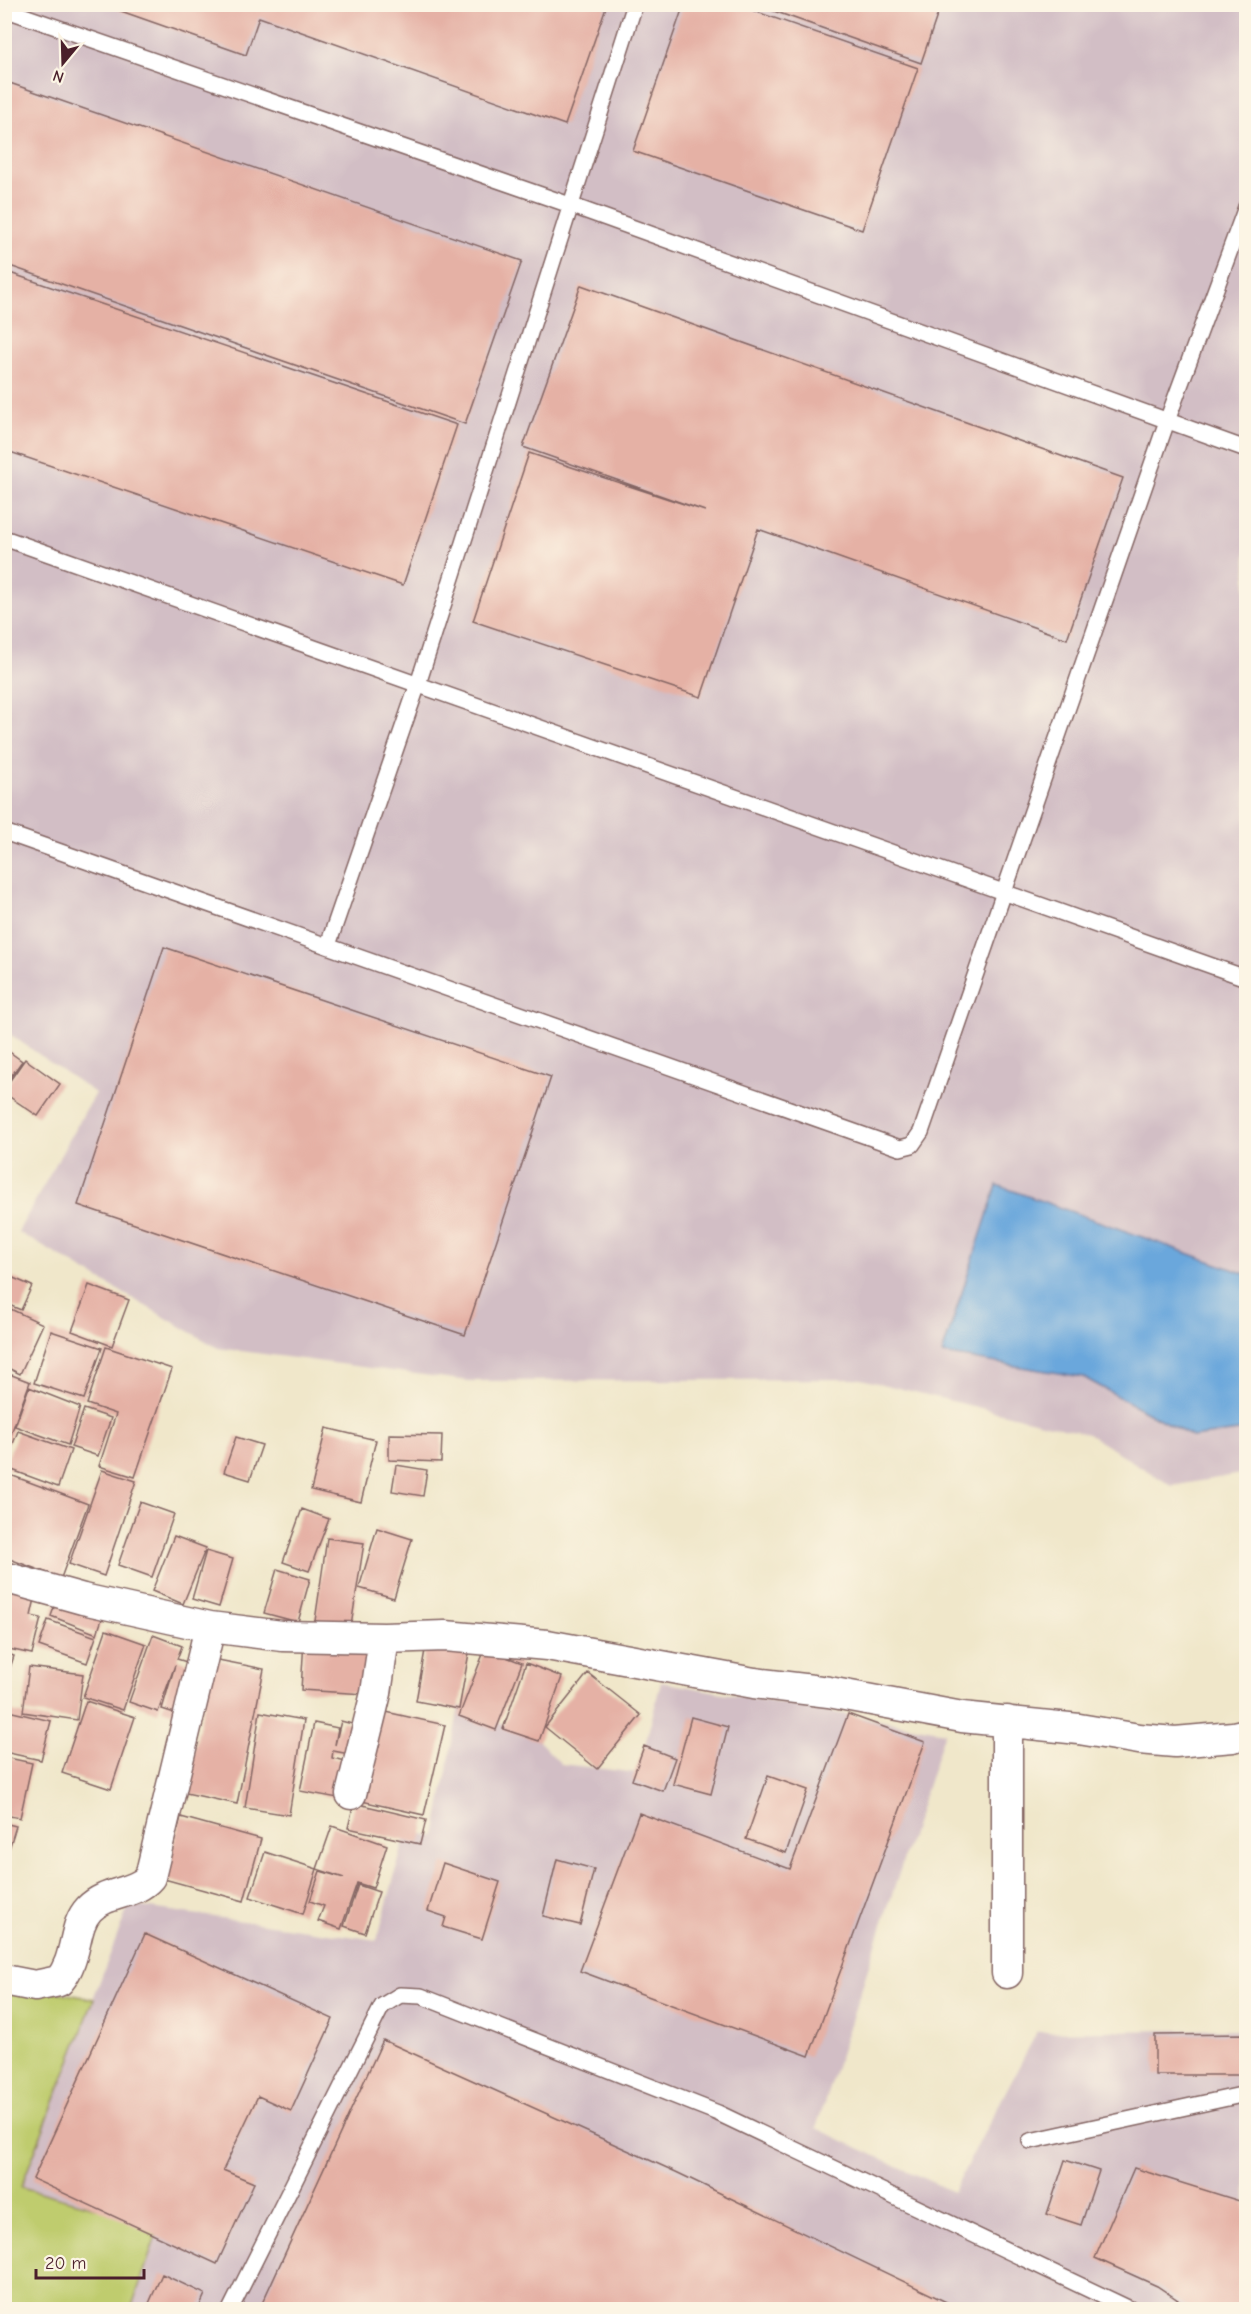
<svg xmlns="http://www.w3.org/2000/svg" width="1251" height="2314" viewBox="0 0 1251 2314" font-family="'Comic Neue',sans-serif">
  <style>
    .industrial { fill: #d2bec5 }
    .green { fill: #bfcc6e; stroke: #84764c; stroke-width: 1.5 }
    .water { fill: #6aa7dc; stroke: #5a6384; stroke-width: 1.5 }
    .building { fill: #e5b1a5 }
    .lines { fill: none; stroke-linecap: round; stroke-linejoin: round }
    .service-casing { stroke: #846563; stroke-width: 18 }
    .minor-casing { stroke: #846563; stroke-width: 33 }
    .service { stroke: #fff; stroke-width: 15 }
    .minor { stroke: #fff; stroke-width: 30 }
  </style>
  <rect width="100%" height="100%" fill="#fcf5e5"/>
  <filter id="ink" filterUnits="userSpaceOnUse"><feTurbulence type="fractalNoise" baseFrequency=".0167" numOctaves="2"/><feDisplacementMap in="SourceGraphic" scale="12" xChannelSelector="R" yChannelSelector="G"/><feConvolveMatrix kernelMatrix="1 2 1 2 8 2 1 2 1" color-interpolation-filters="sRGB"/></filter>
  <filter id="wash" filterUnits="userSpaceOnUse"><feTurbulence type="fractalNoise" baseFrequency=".008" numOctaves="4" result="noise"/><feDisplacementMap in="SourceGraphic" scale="24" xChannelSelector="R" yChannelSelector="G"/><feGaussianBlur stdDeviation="1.35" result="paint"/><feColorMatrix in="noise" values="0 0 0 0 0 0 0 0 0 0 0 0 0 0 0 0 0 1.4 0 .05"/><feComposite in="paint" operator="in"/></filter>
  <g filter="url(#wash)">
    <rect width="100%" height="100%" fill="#f0e7ca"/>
    <!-- industrial -->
    <path class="industrial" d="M 4,5 L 1246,5 L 1246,1473 L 1172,1486 L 1088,1434 L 861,1379 L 469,1381 L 218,1348 L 18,1232 L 95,1093 L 5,1031 Z
      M 661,1682 L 945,1732 L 816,2128 L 953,2192 L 1037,2032 L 1246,2029 L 1246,2309 L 131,2309 L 159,2225 L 21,2187 L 129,1905 L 377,1940 L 407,1830 L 435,1837 L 459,1706 L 534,1736 L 561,1764 L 638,1773 Z"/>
    <!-- green -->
    <path class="green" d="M 4,1982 L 94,1999 L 21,2187 L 160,2225 L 131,2309 L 5,2309 Z"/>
    <!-- water -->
    <path class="water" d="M 997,1185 L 1246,1274 L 1246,1430 L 1192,1437 L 1083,1377 L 942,1354 Z"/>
    <g id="blocks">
      <!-- building -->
      <path class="building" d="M 101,4 L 607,4 L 565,125 L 259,17 L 246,55 Z
        M 684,4 L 734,4 L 918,68 L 862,230 L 633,151 Z
        M 754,4 L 941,4 L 921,63 Z
        M 4,81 L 522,261 L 465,424 L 4,264 Z
        M 4,271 L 457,425 L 403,585 L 4,450 Z
        M 581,285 L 1123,478 L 1067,639 L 758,529 L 701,697 L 473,621 L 529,453 L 705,511 L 523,447 Z
        M 164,947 L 551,1077 L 465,1335 L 78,1205 Z
        M 4,1048 L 22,1061 L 4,1086 Z
        M 25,1059 L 60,1084 L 38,1116 L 4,1093 L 4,1089 Z
        M 4,1274 L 32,1286 L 21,1310 L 4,1303 Z
        M 89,1285 L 129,1300 L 112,1346 L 72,1331 Z
        M 4,1306 L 43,1324 L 20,1374 L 4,1366 Z
        M 51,1331 L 102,1348 L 84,1399 L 34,1383 Z
        M 106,1347 L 172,1369 L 135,1477 L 99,1466 L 116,1414 L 87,1404 Z
        M 4,1372 L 30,1382 L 5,1450 L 4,1450 Z
        M 29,1387 L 80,1407 L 68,1445 L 15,1426 Z
        M 84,1409 L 111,1418 L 98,1456 L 71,1447 Z
        M 326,1428 L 376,1440 L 361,1502 L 311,1490 Z
        M 18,1431 L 71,1450 L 58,1487 L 4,1467 Z
        M 389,1434 L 442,1435 L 441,1462 L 389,1460 Z
        M 236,1437 L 262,1445 L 250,1480 L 224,1472 Z
        M 396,1465 L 427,1470 L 423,1496 L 392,1491 Z
        M 102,1470 L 136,1481 L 104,1576 L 69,1564 Z
        M 5,1473 L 88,1504 L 61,1578 L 4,1557 Z
        M 140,1502 L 174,1514 L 152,1577 L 118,1565 Z
        M 302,1509 L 329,1519 L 309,1571 L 283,1562 Z
        M 377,1528 L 412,1539 L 394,1598 L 359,1588 Z
        M 174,1536 L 206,1548 L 183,1604 L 152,1591 Z
        M 327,1538 L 364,1543 L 351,1626 L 315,1621 Z
        M 206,1551 L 233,1559 L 219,1607 L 192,1599 Z
        M 277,1569 L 310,1579 L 298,1622 L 264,1613 Z
        M 4,1582 L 37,1590 L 31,1616 L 41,1618 L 32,1654 L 4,1648 Z
        M 56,1602 L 102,1619 L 97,1634 L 51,1616 Z
        M 48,1620 L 96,1637 L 87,1663 L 39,1646 Z
        M 106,1630 L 146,1644 L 123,1710 L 83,1697 Z
        M 153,1635 L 182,1646 L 177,1659 L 200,1666 L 184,1716 L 162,1709 L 175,1665 L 158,1712 L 129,1702 Z
        M 427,1639 L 470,1647 L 459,1709 L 416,1701 Z
        M 304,1640 L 367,1644 L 365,1694 L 301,1690 Z
        M 485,1649 L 522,1663 L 496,1730 L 459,1716 Z
        M 4,1653 L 14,1656 L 5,1683 L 4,1683 Z
        M 213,1659 L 264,1669 L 237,1804 L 186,1793 Z
        M 526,1663 L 562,1677 L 539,1741 L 503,1729 Z
        M 29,1667 L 83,1674 L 77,1720 L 23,1712 Z
        M 588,1673 L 641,1715 L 597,1769 L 545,1727 Z
        M 86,1701 L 135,1717 L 111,1789 L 62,1773 Z
        M 4,1710 L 51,1721 L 41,1760 L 4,1752 Z
        M 377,1710 L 445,1725 L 424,1815 L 357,1800 Z
        M 260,1712 L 304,1720 L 289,1815 L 245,1808 Z
        M 848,1714 L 925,1742 L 809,2056 L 580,1971 L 639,1813 L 790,1869 Z
        M 691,1717 L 728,1727 L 711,1794 L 673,1784 Z
        M 341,1721 L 356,1725 L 349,1754 L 333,1751 L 332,1758 L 351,1762 L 343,1799 L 300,1791 L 314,1723 L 338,1728 L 335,1745 Z
        M 644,1746 L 675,1758 L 663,1791 L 632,1780 Z
        M 4,1757 L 32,1763 L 20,1818 L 4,1815 Z
        M 768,1776 L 808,1790 L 786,1853 L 746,1839 Z
        M 354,1803 L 426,1820 L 420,1844 L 348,1828 Z
        M 181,1817 L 261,1839 L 244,1901 L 164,1879 Z
        M 4,1823 L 16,1826 L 5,1862 L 4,1862 Z
        M 332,1826 L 387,1845 L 373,1888 L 357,1883 L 341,1929 L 318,1921 L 324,1906 L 310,1901 L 320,1871 L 344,1878 L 317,1869 Z
        M 265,1852 L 317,1869 L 303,1914 L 250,1897 Z
        M 557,1859 L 594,1869 L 580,1925 L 543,1916 Z
        M 443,1863 L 500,1882 L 482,1939 L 443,1927 L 446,1917 L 428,1911 Z
        M 358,1885 L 379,1892 L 365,1933 L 344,1926 Z
        M 145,1934 L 333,2019 L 291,2111 L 258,2096 L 223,2170 L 254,2183 L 217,2264 L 33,2179 Z
        M 1246,2034 L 1246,2075 L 1155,2075 L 1155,2035 Z
        M 383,2040 L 676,2172 L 963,2310 L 259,2310 Z
        M 1065,2160 L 1099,2171 L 1081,2225 L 1047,2214 Z
        M 1134,2168 L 1246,2203 L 1246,2298 L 1243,2310 L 1193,2310 L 1157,2286 L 1095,2258 Z
        M 162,2274 L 205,2294 L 198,2310 L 146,2310 Z"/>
    </g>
  </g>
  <g filter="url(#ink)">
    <use href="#blocks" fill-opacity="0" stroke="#846563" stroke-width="1.5"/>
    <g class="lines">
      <!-- service casing -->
      <g class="service-casing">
        <path id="service" d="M 4,9 L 570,205 L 1246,449
          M 4,538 L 1246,978
          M 4,832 L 900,1148 L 912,1145 L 921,1132 L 1167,421 L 1246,207
          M 328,945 L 418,684 L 635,4
          M 1030,2141 L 1246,2094
          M 230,2310 L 382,2006 L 400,1995 L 421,1996 L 718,2113 L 1132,2310"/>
      </g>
      <!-- minor casing -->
      <g class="minor-casing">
        <path id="minor" d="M 4,1577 L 83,1599 L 210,1627 L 282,1636 L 384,1638 L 445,1636 L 547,1645 L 754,1683 L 829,1692 L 962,1717 L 1079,1729 L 1139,1739 L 1175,1742 L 1233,1737 L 1246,1734
          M 1007,1721 L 1007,1973
          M 351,1794 L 376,1693 L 384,1638
          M 4,1980 L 35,1986 L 59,1981 C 79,1957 72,1927 89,1909 C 106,1891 135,1895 150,1877 L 210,1627"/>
      </g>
      <!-- service -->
      <use href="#service" class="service"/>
      <!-- minor -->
      <use href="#minor" class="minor"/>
    </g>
  </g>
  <!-- margin -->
  <rect width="1251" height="2314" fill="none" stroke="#fcf5e5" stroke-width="24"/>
  <!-- north arrow -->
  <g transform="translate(63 63) rotate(199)" stroke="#fcf5e5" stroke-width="4.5" paint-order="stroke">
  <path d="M0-4.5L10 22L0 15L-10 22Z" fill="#4a1f2b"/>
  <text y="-9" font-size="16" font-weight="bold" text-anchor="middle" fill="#4a1f2b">N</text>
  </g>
  <!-- scale -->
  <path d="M36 2269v9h108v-9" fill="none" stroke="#4a1f2b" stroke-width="3"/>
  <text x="45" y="2269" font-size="18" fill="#4a1f2b" stroke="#fcf5e5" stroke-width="4.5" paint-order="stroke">20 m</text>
</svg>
